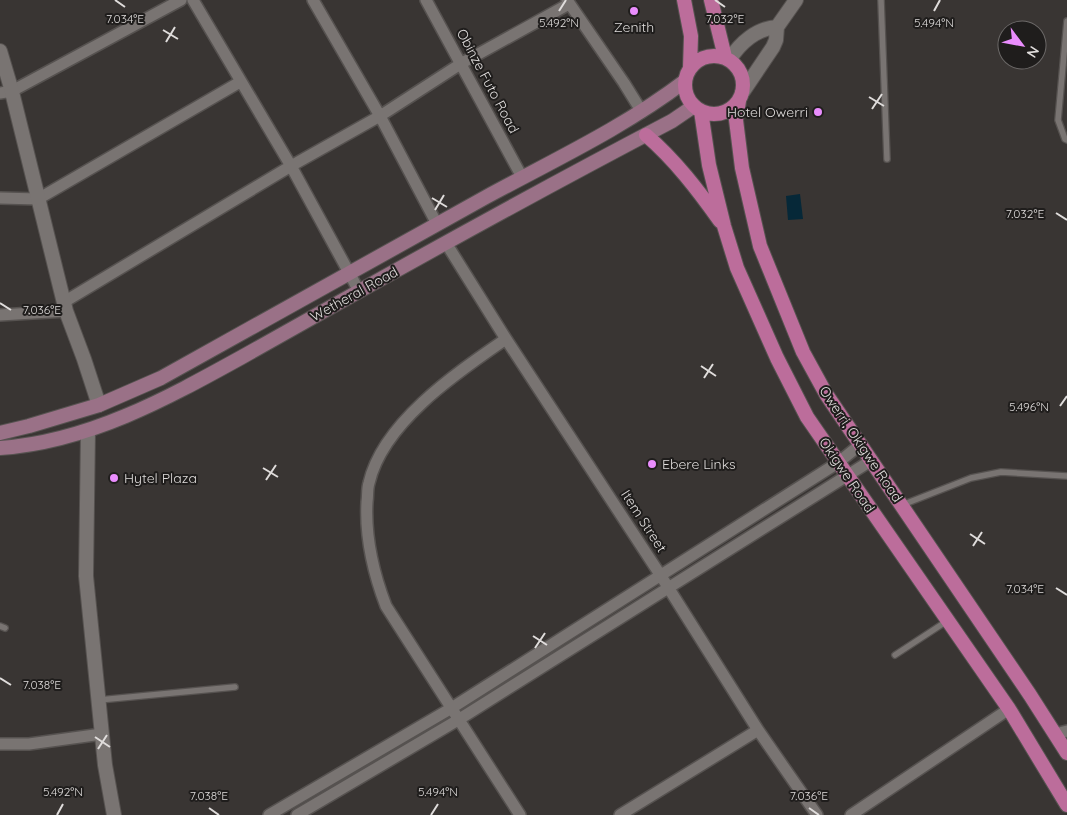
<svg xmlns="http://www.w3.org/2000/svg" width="1067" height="815" viewBox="0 0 1067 815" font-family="Quicksand,sans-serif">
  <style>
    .water { fill: #062838 }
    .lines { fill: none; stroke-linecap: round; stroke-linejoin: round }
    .service-casing { stroke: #565250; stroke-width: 8 }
    .minor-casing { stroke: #565250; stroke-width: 14 }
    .tertiary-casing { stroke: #565250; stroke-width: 16 }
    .secondary-casing { stroke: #565250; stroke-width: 16 }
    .primary-casing { stroke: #565250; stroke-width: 16 }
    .service { stroke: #797472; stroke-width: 5.5 }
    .minor { stroke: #797472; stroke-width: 11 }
    .tertiary { stroke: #797472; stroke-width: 14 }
    .secondary { stroke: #9a7187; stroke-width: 14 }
    .primary { stroke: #bc6d9b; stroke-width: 14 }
    .ticks { fill: none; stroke: #dfdcdb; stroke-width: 2 }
    .poi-dot { fill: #ea8dfd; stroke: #1f1d1c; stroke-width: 2 }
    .labels { text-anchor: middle; stroke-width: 4; stroke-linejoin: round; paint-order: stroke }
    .poi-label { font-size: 14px; fill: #dfdcdb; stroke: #1f1d1c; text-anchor: start }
    .street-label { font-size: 14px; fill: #dfdcdb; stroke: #1f1d1c }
    .ticks-label { font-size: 12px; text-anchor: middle; fill: #dfdcdb; stroke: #1f1d1c; stroke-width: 4; stroke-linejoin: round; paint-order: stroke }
  </style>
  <rect width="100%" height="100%" fill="#393533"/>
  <!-- water -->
  <path class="water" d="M 800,194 L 803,219 L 788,220 L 786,196 Z"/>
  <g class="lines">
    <!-- service casing -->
    <g class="service-casing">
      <path id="service" d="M 881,0 L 887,159
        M 1067,21 L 1058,120 L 1065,139 L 1067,140
        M 902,505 L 971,478 L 1001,472 L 1067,476
        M 0,626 L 5,628
        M 895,655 L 947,621
        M 99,700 L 235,687"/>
    </g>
    <!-- minor casing -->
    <g class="minor-casing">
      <path id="minor" d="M 193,0 L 291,166 L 359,291
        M 313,0 L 380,116 L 437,224
        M 426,0 L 522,177
        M 567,0 L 624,83 L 642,112
        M 0,93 L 12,91 L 181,0
        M 0,198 L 38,199 L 240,82
        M 446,243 L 506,339 L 661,576 L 758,730 L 817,815
        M 64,302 L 291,166 L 380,116 L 462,63 L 569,4
        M 0,315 L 66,311
        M 506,339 C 458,372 383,422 369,483 C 367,489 368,496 367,502 C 365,538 373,572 386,606 L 520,815
        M 1055,734 L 1067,731
        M 0,744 L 29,744 L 102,734
        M 269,815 L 450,709 L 839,462 L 861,444
        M 297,815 L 458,720 L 872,460
        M 620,815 L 758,730
        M 851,815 L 1009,709"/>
    </g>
    <!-- tertiary casing -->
    <g class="tertiary-casing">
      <path id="tertiary" d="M 0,51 L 11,88 L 66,311 L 84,359 L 99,405
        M 730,59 C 740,43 757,28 777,27
        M 742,93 L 773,47 L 776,40 L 777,27 L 796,0
        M 88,431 L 86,576 L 105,765 L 114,815"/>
    </g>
    <!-- secondary casing -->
    <g class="secondary-casing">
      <path id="secondary" d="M 0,433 L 29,426 L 99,405 L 161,378 C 269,318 377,257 486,197 C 554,160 623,128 685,81
        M 0,448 C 88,442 166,399 242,357 C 279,336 316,315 354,294 C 459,235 565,177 672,121 L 694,106"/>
    </g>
    <!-- primary casing -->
    <g class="primary-casing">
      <path id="primary" d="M 684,0 L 691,36 L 690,68
        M 711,0 L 725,57
        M685 85a29 29 0 1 1 58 0a29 29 0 1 1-58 0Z
        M 739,101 L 736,120 L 742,168 L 760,246 L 803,352 L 826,394 L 1030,695 L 1067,753
        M 701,111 L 709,165 L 724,226 L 737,268 L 777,358 L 807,417 L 1009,709 L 1067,805
        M 646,135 C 675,160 698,190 720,221"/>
    </g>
    <!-- service -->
    <use href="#service" class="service"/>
    <!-- minor -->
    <use href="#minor" class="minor"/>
    <!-- tertiary -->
    <use href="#tertiary" class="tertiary"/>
    <!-- secondary -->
    <use href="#secondary" class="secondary"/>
    <!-- primary -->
    <use href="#primary" class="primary"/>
  </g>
  <!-- ticks -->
  <path class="ticks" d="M 115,0 L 125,7M 715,0 L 725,7M 559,11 L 566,0M 934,11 L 940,0M 163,30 L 178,39M 166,42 L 175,27M 869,97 L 884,106M 872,109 L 882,94M 432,198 L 447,207M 435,210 L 444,195M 1056,213 L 1067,220M 0,303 L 11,310M 701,366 L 716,376M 704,378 L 713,364M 1060,406 L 1067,396M 263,468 L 278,477M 266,480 L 276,465M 970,534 L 985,544M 973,546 L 982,532M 1056,588 L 1067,595M 533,636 L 547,645M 535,648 L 545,633M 0,678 L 11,685M 95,737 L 110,747M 98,749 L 107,735M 209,808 L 219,815M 809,808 L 819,815M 57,815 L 63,804M 431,815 L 438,804"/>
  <!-- markers -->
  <g class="poi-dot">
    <circle cx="634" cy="11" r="5"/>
    <circle cx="818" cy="112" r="5"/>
    <circle cx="652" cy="464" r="5"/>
    <circle cx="114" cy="478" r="5"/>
  </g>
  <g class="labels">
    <!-- poi labels -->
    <g class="poi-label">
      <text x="634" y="32" text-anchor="middle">Zenith</text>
      <text x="808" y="117" text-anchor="end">Hotel Owerri</text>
      <text x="662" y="469">Ebere Links</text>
      <text x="124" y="483">Hytel Plaza</text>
    </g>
    <!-- street labels -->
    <g class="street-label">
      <text transform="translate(488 81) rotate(62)" y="5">Obinze Futo Road</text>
      <text transform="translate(354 294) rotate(-29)" y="5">Wetheral Road</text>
      <text transform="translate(861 444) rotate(56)" y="5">Owerri, Okigwe Road</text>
      <text transform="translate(847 475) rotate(56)" y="5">Okigwe Road</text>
      <text transform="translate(644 521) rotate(57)" y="5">Item Street</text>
    </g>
  </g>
  <g class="ticks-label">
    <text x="125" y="23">7.034°E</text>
    <text x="725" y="23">7.032°E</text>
    <text x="559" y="27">5.492°N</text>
    <text x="934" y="27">5.494°N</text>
    <text x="1025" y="218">7.032°E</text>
    <text x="42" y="314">7.036°E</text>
    <text x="1029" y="411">5.496°N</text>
    <text x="1025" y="593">7.034°E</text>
    <text x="42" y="689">7.038°E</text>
    <text x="63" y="796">5.492°N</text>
    <text x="438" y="796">5.494°N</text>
    <text x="209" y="800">7.038°E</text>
    <text x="809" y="800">7.036°E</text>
  </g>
  <!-- north arrow -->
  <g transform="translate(1022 45) rotate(122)"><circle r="24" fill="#1f1d1c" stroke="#6c6968"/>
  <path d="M0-4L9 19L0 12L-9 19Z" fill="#ea8dfd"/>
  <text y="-8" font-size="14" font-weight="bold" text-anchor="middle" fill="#dfdcdb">N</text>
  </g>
</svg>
